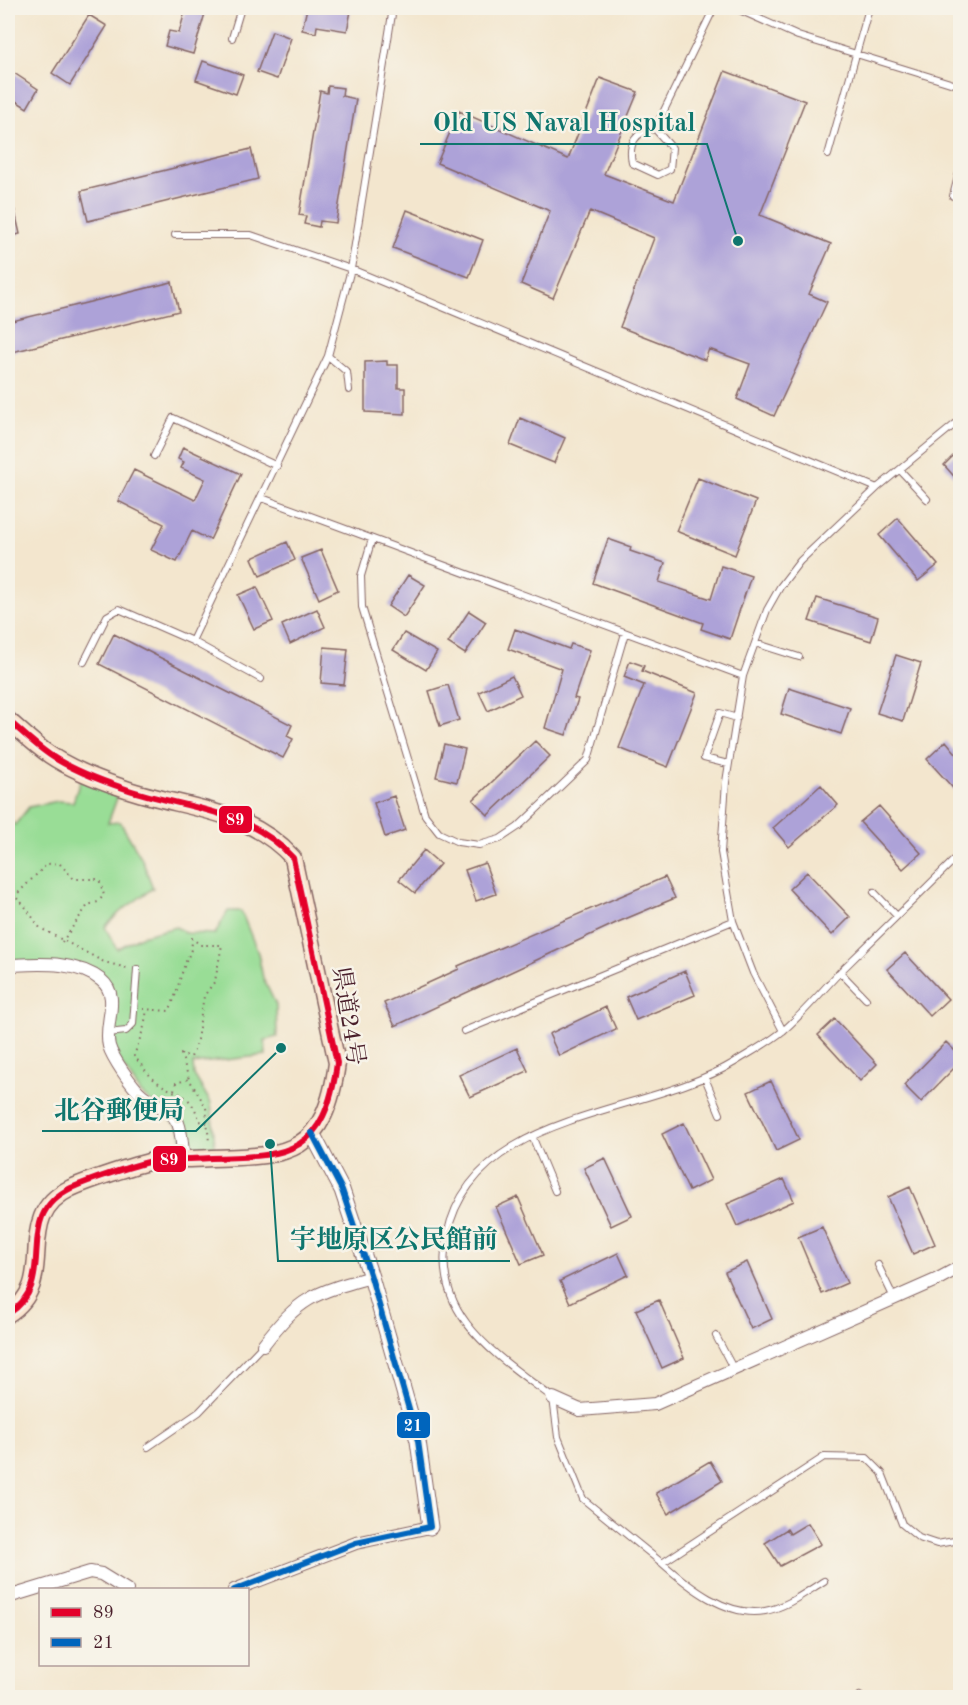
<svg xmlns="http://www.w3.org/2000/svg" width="968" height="1705" viewBox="0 0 968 1705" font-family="'Old Standard TT','Noto Serif JP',serif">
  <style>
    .green { fill: #99dd96; stroke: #727e60; stroke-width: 1.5 }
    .building { fill: #ada2d8 }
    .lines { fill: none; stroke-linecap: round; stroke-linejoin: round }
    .service-casing { stroke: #856564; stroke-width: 8 }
    .minor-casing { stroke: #856564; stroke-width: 14 }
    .tertiary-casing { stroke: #856564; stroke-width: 17 }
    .secondary-casing { stroke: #856564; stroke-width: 19 }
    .path { stroke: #856564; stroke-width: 2; stroke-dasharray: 1.5 4.5; stroke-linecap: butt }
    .service { stroke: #fff; stroke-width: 6 }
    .minor { stroke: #fff; stroke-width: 12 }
    .tertiary { stroke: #fff; stroke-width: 15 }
    .secondary { stroke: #fbe5cf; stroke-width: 16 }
    .bus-1-casing { stroke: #f7f3e8; stroke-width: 10 }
    .bus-2-casing { stroke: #f7f3e8; stroke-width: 10 }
    .bus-1 { stroke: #e4002b; stroke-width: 6 }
    .bus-2 { stroke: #0065bd; stroke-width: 6 }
    .labels { text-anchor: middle; stroke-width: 5; stroke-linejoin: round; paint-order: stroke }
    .street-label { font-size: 24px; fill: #4a1f2b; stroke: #f7f3e8 }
    .leader { fill: none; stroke: #0f766e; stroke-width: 2 }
    .callout-dot { fill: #0f766e; stroke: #f7f3e8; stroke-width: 2 }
    .callout-label { font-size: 26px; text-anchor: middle; font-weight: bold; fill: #0f766e; stroke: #f7f3e8; stroke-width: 5; stroke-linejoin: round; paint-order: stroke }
    .line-badge { stroke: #f7f3e8; stroke-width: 2 }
    .badge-label { font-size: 16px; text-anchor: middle; font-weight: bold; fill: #fff }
  </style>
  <rect width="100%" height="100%" fill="#f7f3e8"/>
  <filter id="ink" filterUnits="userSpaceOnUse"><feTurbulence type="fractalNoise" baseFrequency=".0167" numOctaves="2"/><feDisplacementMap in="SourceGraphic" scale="12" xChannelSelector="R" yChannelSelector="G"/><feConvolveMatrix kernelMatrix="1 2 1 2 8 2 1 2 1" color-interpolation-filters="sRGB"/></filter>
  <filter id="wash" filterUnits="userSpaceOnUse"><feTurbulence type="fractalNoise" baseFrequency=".008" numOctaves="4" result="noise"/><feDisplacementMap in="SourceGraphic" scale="24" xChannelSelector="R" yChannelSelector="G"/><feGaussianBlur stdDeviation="1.35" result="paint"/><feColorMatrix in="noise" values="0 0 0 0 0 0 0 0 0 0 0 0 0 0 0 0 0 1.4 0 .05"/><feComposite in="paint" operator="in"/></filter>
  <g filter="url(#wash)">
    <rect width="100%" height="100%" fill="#f3e6ce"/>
    <!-- green -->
    <path class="green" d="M 83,772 L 120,790 L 108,823 L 120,822 L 141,857 L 153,888 L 120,912 L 105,927 L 117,949 L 141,936 L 176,927 L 186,933 L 215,934 L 228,911 L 241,911 L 258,953 L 263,978 L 276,1005 L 277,1037 L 265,1040 L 266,1055 L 193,1064 L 194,1075 L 211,1103 L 216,1156 L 184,1158 L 179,1127 L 141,1093 L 111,1048 L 111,998 L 85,971 L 8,965 L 8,819 L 15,825 L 29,807 L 58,801 L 73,802 Z"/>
    <g id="blocks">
      <!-- building -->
      <path class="building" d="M 186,8 L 206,10 L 193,54 L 165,46 L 169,31 L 179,33 Z
        M 307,8 L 351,11 L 347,31 L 317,26 L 316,33 L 302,30 Z
        M 89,15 L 107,26 L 70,85 L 52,73 Z
        M 272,31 L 291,38 L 277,79 L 257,72 Z
        M 203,61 L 243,75 L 236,94 L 196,80 Z
        M 8,69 L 38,89 L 27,108 L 8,96 Z
        M 725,71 L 805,101 L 760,215 L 831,244 L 809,294 L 827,302 L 774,416 L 737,399 L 750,364 L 709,349 L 705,360 L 620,327 L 654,238 L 590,211 L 553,298 L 521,284 L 550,211 L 437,163 L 459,111 L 568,159 L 600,78 L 638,92 L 604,174 L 674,201 Z
        M 328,86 L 343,88 L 342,96 L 356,99 L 336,223 L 320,221 L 319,227 L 304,224 L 306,216 L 299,215 L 320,91 L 327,93 Z
        M 251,149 L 258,179 L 88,221 L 81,191 Z
        M 8,199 L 12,199 L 20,234 L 8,237 Z
        M 407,210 L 483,240 L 469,277 L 393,248 Z
        M 172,282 L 179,311 L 8,353 L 8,322 Z
        M 387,361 L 387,365 L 398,365 L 398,388 L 405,388 L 405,414 L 365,412 L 365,362 Z
        M 520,418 L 565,438 L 554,463 L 510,445 Z
        M 183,447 L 241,474 L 210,540 L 192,531 L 177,562 L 151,550 L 164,524 L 118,501 L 134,470 L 195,500 L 205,479 L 181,468 L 184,462 L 178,459 Z
        M 960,449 L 960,483 L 944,465 Z
        M 698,478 L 756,501 L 735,555 L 676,531 Z
        M 898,518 L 938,565 L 918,581 L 879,535 Z
        M 608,539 L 631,547 L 630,551 L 665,563 L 659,582 L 711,599 L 721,566 L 751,576 L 730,639 L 701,629 L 703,623 L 593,583 Z
        M 287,542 L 295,560 L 260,576 L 252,558 Z
        M 321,550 L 338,590 L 319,599 L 301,558 Z
        M 408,575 L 425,585 L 404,617 L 388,606 Z
        M 257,587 L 273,621 L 254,629 L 238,595 Z
        M 817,598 L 878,617 L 871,641 L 809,621 Z
        M 317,609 L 325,627 L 290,644 L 282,625 Z
        M 469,611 L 486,622 L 465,654 L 448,643 Z
        M 515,629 L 569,649 L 571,644 L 590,650 L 574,698 L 578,699 L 566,735 L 545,728 L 562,669 L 508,649 Z
        M 404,633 L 437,652 L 426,670 L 393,650 Z
        M 114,634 L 292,725 L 287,736 L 293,739 L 283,758 L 99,664 Z
        M 324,647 L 348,649 L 344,685 L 321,683 Z
        M 896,655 L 921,663 L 903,721 L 877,713 Z
        M 630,661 L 644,666 L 642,671 L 697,693 L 668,767 L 619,748 L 644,685 L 624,677 Z
        M 512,676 L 521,695 L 488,711 L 479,692 Z
        M 448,685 L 459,720 L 440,726 L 429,691 Z
        M 789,688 L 850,708 L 841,734 L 781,714 Z
        M 535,741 L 550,756 L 488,815 L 473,800 Z
        M 946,741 L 960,758 L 960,796 L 927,759 Z
        M 444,744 L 465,749 L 457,782 L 436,777 Z
        M 821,785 L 838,805 L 789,847 L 773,828 Z
        M 394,796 L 405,830 L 385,837 L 374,803 Z
        M 879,806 L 921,853 L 903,869 L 860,822 Z
        M 424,850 L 440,864 L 415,893 L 399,880 Z
        M 485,863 L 496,894 L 476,901 L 465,870 Z
        M 807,872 L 850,917 L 832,935 L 789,889 Z
        M 665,877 L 675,898 L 618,922 L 395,1026 L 384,1003 L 459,969 L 458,966 Z
        M 905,953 L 948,999 L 930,1016 L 887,969 Z
        M 685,971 L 695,995 L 636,1020 L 626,997 Z
        M 606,1007 L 616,1029 L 559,1056 L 549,1034 Z
        M 835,1019 L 877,1064 L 860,1081 L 818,1035 Z
        M 946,1042 L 960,1056 L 960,1062 L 921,1102 L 904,1085 Z
        M 517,1048 L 528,1071 L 470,1097 L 459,1075 Z
        M 771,1081 L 799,1140 L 776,1151 L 748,1092 Z
        M 684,1123 L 711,1180 L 689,1191 L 662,1134 Z
        M 605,1158 L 632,1216 L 611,1226 L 584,1168 Z
        M 784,1179 L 794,1201 L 737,1226 L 727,1204 Z
        M 910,1187 L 935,1244 L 913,1254 L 888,1197 Z
        M 518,1197 L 543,1255 L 521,1264 L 496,1207 Z
        M 822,1227 L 847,1283 L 822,1294 L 798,1237 Z
        M 618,1253 L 628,1275 L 570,1303 L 560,1281 Z
        M 747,1262 L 772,1319 L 751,1329 L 725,1272 Z
        M 659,1300 L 684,1358 L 662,1368 L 636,1310 Z
        M 710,1461 L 722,1481 L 668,1514 L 656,1493 Z
        M 808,1523 L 821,1544 L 780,1566 L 765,1543 L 787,1529 L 790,1534 Z"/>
    </g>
  </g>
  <g filter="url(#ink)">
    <use href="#blocks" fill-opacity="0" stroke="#856564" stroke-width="1.5"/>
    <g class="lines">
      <!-- service casing -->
      <g class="service-casing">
        <path id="service" d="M 735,8 L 798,36 L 960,86
          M 232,38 L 241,8
          M 655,129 L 672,148 L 670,169 L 658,175 L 632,163 C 628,144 635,131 655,129 Z
          M 655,129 L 714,8
          M 828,155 L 869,8
          M 953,196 L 960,169
          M 175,235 L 251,235 L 351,269 L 877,488
          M 328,356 L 347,372 L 349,390
          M 154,456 L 173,418 L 277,466
          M 900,470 L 927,499
          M 262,498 L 743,676
          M 372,539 L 361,576 L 362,607 L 425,815 L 439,833 L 458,842 L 479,845 L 500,839 L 518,827 L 588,760 L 625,633
          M 192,641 L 328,356 L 351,269 L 393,8
          M 755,643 L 799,657
          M 84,662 L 107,616 L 119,609 L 192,641 L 261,679
          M 728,764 L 704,758 L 720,713 L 737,718
          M 960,854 C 922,892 883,930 844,968 C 824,988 806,1011 784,1030 C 770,1042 751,1052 735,1062 C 645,1117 473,1109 447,1235 C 430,1316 498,1356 553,1398 L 558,1437 L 583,1499 L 662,1563 L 824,1457 L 867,1458 L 882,1473 L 902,1524 L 919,1538 L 937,1544 L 960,1540
          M 874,892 L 897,916
          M 840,972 L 866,999
          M 464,1031 L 733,921
          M 783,1031 L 753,973 L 733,921 L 721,852 L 726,782 L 743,676 L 767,610 L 780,587 L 800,561 L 877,488 L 960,420
          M 108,1033 L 126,1031 L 133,1024 L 137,969
          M 705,1078 L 720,1114
          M 532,1136 L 555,1191
          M 878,1265 L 894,1298
          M 716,1336 L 734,1370
          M 148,1447 L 199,1412 L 263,1345
          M 662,1563 C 688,1586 727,1618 765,1611 C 787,1607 806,1592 824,1581
          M 859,1698 L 860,1696"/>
      </g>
      <!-- minor casing -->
      <g class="minor-casing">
        <path id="minor" d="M 8,965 C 37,964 76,960 101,980 C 122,997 103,1024 109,1046 C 112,1057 132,1087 142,1095 C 153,1104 171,1109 178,1123 C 182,1133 182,1148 184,1159
          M 263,1345 C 300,1297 314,1293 371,1277
          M 553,1398 L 580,1410 L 655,1404 L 936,1280 L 960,1267
          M 234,1590 L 356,1543 L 430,1527
          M 8,1597 L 90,1572 L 101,1574 L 127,1590"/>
      </g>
      <!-- tertiary casing -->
      <g class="tertiary-casing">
        <path id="tertiary" d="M 312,1133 L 342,1190 L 371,1277 L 418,1441 L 430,1527"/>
      </g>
      <!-- secondary casing -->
      <g class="secondary-casing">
        <path id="secondary" d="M 8,720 C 22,732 35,745 50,755 C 72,770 102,781 126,789 C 185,809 248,808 293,858 L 337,1063 C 323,1168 276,1154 190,1159 C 178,1159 165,1158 153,1161 C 134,1165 89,1180 71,1188 C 9,1218 62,1280 8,1314"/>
      </g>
      <!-- path -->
      <path class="path" d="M 8,890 L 24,905 L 40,928 L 104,962 L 127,968
        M 14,897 L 47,864 L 59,863 L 74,879 L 99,879 L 104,895 L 98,902 L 88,905 L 62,942
        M 143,1009 L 169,1011 C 176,997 178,984 183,970 C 187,955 192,956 192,938 L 200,945 L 222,945 L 215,981 L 204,996 L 196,1046 L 191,1057 L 181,1054 L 189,1079 L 206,1107 L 209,1143
        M 145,1021 L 147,1010
        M 144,1027 L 134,1056 C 141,1064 148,1075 156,1081 C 179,1099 187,1087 200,1121 L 207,1123
        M 174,1090 L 176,1083 L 189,1079"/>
      <!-- service -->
      <use href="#service" class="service"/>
      <!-- minor -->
      <use href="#minor" class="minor"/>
      <!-- tertiary -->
      <use href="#tertiary" class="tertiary"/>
      <!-- secondary -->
      <use href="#secondary" class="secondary"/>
      <!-- bus-1 casing -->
      <g class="bus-1-casing">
        <path id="bus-1" d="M 8,720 C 22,732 35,745 50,755 C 72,770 102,781 126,789 C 185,809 248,808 293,858 L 337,1063 C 323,1168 276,1154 190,1159 C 178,1159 165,1158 153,1161 C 134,1165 89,1180 71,1188 C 9,1218 62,1280 8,1314"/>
      </g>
      <!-- bus-2 casing -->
      <g class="bus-2-casing">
        <path id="bus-2" d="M 234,1590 L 356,1543 L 430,1527 L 418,1441 L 371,1277 L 342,1190 L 312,1133"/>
      </g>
      <!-- bus-1 -->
      <use href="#bus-1" class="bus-1"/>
      <!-- bus-2 -->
      <use href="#bus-2" class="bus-2"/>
    </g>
  </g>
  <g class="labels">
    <!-- street labels -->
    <g class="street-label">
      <text transform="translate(349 1016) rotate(81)" y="8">県道24号</text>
    </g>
  </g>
  <!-- callouts -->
  <path class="leader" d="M738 241L707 144H420M281 1048L196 1131H42M270 1144L278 1261H510"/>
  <g class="callout-dot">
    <circle cx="738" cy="241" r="6"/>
    <circle cx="281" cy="1048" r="6"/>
    <circle cx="270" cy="1144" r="6"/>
  </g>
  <g class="callout-label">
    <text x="564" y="131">Old US Naval Hospital</text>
    <text x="119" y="1119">北谷郵便局</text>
    <text x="394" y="1248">宇地原区公民館前</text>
  </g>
  <g class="line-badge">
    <rect x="218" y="805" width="35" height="29" rx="6" fill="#e4002b"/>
    <rect x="152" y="1145" width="35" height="28" rx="6" fill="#e4002b"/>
    <rect x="396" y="1411" width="35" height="28" rx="6" fill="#0065bd"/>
  </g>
  <g class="badge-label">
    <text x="235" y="825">89</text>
    <text x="169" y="1165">89</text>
    <text x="413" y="1431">21</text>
  </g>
  <!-- margin -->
  <rect width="968" height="1705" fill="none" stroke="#f7f3e8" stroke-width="30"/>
  <!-- legend -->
  <rect x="39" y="1588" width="210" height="78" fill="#f7f3e8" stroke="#b29e9c" stroke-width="1.5"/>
  <rect x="51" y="1608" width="30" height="9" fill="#e4002b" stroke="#b29e9c" stroke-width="1.5"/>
  <text x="93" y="1618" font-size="18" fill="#4a1f2b">89</text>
  <rect x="51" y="1638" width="30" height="9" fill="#0065bd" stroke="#b29e9c" stroke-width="1.5"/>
  <text x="93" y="1648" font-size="18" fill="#4a1f2b">21</text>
</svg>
